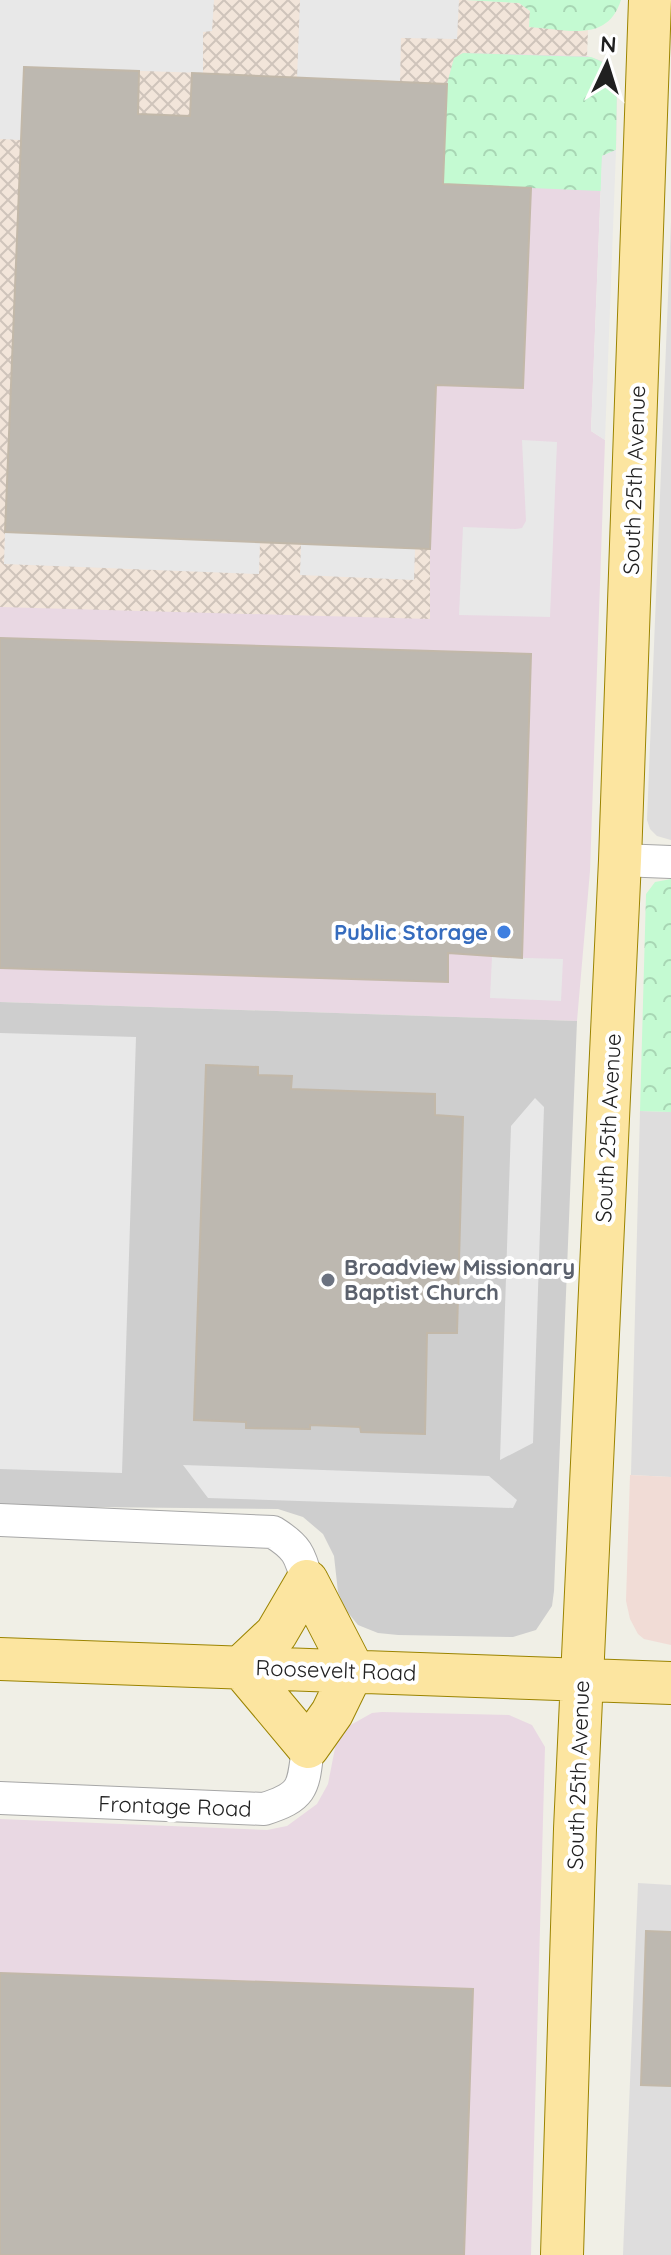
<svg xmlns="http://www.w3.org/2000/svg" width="671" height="2255" viewBox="0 0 671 2255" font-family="Quicksand,sans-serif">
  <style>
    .residential { fill: #dedddd }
    .commercial { fill: #f1dcd6 }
    .industrial { fill: #e9d8e3 }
    .religious { fill: #cecece }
    .military { fill: url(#military-cross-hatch) }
    .park { fill: url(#park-crowns) }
    .parking { fill: #e8e8e8 }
    .building { fill: #bdb8b0; stroke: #c2b8a9; stroke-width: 2 }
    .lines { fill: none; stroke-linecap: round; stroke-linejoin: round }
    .minor-casing { stroke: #a7a7a7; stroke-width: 34 }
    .major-casing { stroke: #9b8400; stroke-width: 44 }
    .minor { stroke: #fff; stroke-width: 32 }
    .major { stroke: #fce5a0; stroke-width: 42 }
    .shop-dot { fill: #3f7fe0; stroke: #fff; stroke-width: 3 }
    .worship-dot { fill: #6b7280; stroke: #fff; stroke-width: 3 }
    .labels { text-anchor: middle; stroke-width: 8; stroke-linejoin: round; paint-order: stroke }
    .street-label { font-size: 22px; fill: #202020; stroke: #fff }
    .shop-label { font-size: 22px; font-weight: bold; fill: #366cbe; stroke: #fff; text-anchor: end }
    .worship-label { font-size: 22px; font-weight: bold; fill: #5b616d; stroke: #fff; text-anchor: start }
  </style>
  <defs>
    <pattern id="military-cross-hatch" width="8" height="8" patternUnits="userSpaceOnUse" patternTransform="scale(2)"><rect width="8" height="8" fill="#f2e5da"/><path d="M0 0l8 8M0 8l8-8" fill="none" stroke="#cfc4bb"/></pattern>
    <pattern id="park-crowns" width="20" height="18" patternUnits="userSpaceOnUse" patternTransform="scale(2)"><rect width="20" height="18" fill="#c4fad2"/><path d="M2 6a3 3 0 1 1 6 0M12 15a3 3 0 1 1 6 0" fill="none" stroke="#a8d6b4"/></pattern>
  </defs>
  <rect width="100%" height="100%" fill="#f0efe6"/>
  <!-- residential -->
  <path class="residential" d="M 671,222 L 671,840 L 657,836 L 650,829 L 647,820 Z
    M 640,1111 L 671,1112 L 671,1477 L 631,1475 Z
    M 638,1883 L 671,1885 L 671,2255 L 623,2255 Z"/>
  <!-- commercial -->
  <path class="commercial" d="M 630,1475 L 671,1477 L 671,1645 L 644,1639 L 638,1634 L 630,1619 L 626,1601 Z"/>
  <!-- industrial -->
  <path class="industrial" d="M 0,39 L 587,56 L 605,62 L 614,71 L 617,81 L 616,150 L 602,156 L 591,431 L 605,440 L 590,871 L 577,1021 L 0,1002 Z
    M 382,1712 L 509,1715 L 532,1725 L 545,1747 L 531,2255 L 0,2255 L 0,1819 L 267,1830 L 287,1826 L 317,1804 L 328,1784 L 336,1743 L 347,1727 L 372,1713 Z"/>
  <!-- religious -->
  <path class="religious" d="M 0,1002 L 577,1021 L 554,1591 L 552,1606 L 536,1630 L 513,1637 L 398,1635 L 378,1633 L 358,1625 L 345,1609 L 338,1592 L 334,1556 L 323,1534 L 303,1517 L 278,1509 L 0,1506 Z"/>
  <!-- military -->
  <path class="military" d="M 0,0 L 466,0 L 519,3 L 530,11 L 529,27 L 588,30 L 587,56 L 463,53 L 454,59 L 447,84 L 192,73 L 190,116 L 138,114 L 139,71 L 24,67 L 6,532 L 430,549 L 430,619 L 0,607 Z"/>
  <!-- park -->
  <path class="park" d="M 466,0 L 621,0 C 607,44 566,29 529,27 L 530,11 L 519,3 Z
    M 463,53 L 591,57 C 605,62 612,67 617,81 L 616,150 L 602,156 L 601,191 L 443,184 L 447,84 L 454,58 Z
    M 671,879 L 671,1112 L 640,1111 L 646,894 L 655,882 Z"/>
  <!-- parking -->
  <path class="parking" d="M 0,0 L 214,0 L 212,31 L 203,32 L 203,73 L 24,67 L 21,140 L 0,139 Z
    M 300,0 L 459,0 L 457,39 L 401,38 L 400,82 L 297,78 Z
    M 616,150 L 605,440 L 591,431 L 602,156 Z
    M 522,440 L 557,442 L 550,617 L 459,615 L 463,527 L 516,529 L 522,528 L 526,521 Z
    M 5,532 L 260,542 L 259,574 L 4,564 Z
    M 301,544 L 415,549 L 414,580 L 300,575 Z
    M 492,957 L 563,959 L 561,1001 L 490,998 Z
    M 0,1033 L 136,1037 L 122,1473 L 0,1469 Z
    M 535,1098 L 544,1107 L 533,1443 L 500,1460 L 511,1126 Z
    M 183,1465 L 489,1476 L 517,1500 L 513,1508 L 208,1498 Z"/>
  <!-- building -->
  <path class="building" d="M 24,67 L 139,71 L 138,114 L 190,116 L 192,73 L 447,84 L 443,184 L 531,188 L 523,388 L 436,385 L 430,549 L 5,532 Z
    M 0,638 L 531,654 L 522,958 L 448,953 L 448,982 L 0,968 Z
    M 206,1065 L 258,1067 L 258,1075 L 292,1076 L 291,1089 L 435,1094 L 435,1115 L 463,1117 L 457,1333 L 427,1333 L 425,1434 L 361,1432 L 360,1427 L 310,1425 L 310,1429 L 246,1428 L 246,1422 L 194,1420 Z
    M 646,1931 L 671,1932 L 671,2086 L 641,2085 Z
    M 0,1973 L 473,1989 L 464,2255 L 0,2255 Z"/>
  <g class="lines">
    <!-- minor casing -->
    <g class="minor-casing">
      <path id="minor" d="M 620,860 L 671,862
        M 0,1520 L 273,1532 C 297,1547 300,1554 307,1581
        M 0,1798 L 264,1809 C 305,1796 303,1787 308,1747"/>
    </g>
    <!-- major casing -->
    <g class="major-casing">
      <path id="major" d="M 307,1581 L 353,1670
        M 0,1659 L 671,1683
        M 241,1667 L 308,1747 L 332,1713 L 353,1670
        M 241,1667 L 276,1634 L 307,1581
        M 562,2255 L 575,1829 L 620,860 L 650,0"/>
    </g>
    <!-- minor -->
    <use href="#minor" class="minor"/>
    <!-- major -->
    <use href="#major" class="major"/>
  </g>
  <!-- markers -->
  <circle class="shop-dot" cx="504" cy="932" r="8"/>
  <circle class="worship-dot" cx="328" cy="1280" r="8"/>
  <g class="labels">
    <!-- street labels -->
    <g class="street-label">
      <text transform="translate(634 480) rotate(-88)" y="8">South 25th Avenue</text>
      <text transform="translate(608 1128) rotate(-87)" y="8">South 25th Avenue</text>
      <text transform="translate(336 1670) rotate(2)" y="8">Roosevelt Road</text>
      <text transform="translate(578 1775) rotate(-88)" y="8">South 25th Avenue</text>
      <text transform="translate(175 1806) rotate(2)" y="8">Frontage Road</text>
    </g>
    <!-- shop labels -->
    <g class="shop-label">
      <text x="488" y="940">Public Storage</text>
    </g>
    <!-- worship labels -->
    <g class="worship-label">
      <text x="344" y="1275">Broadview Missionary<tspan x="344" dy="25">Baptist Church</tspan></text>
    </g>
  </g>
  <!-- north arrow -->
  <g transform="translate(607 64) rotate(4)" stroke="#ffffff" stroke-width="6" paint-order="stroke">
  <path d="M0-6L14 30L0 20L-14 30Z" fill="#202020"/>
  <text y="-12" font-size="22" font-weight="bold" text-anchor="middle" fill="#202020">N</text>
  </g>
</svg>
